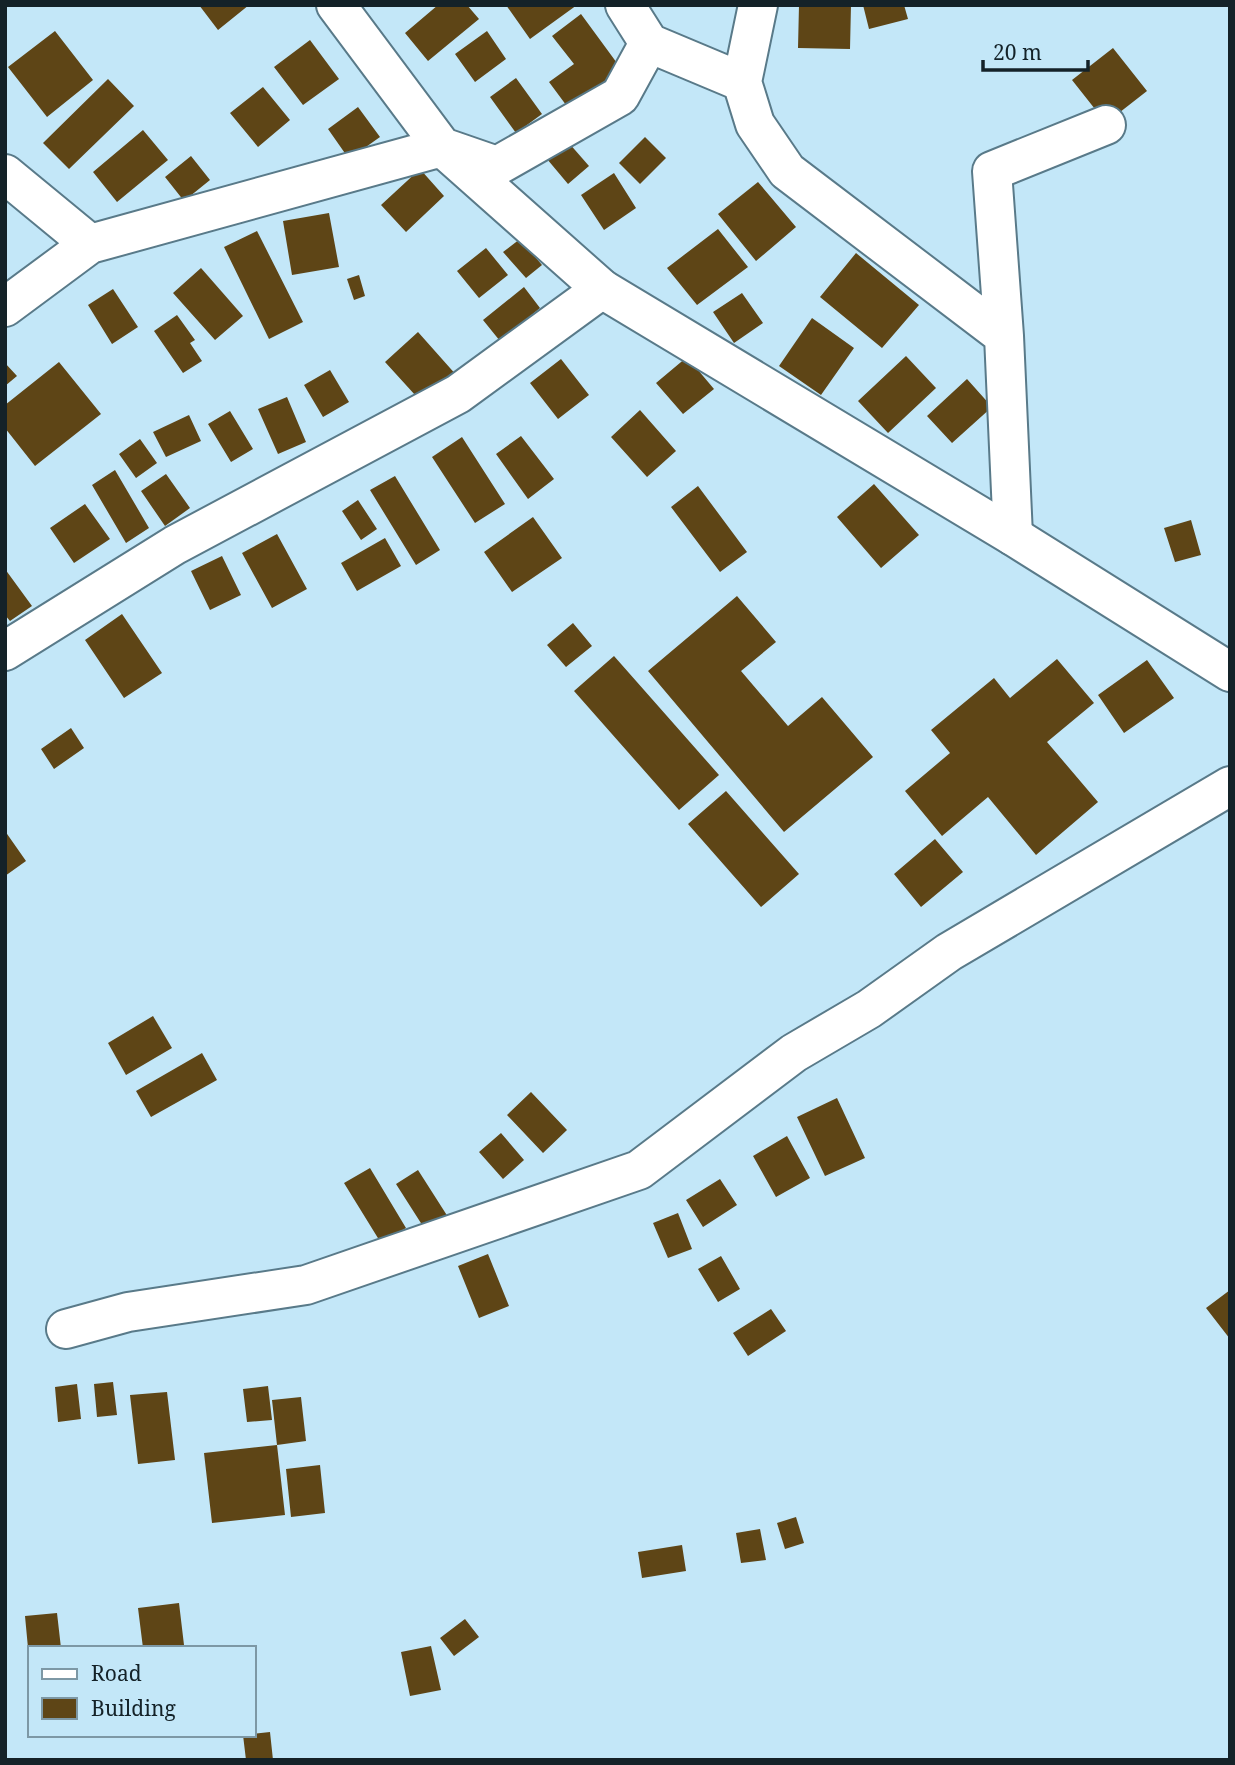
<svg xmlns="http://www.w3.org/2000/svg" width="1235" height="1765" viewBox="0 0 1235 1765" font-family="'Noto Serif',serif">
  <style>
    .building { fill: #5e4516 }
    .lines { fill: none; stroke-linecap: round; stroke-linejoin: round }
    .minor-casing { stroke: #597a89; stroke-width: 42 }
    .tertiary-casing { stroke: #597a89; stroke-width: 42 }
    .minor { stroke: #fff; stroke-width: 38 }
    .tertiary { stroke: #fff; stroke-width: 38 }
  </style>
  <rect width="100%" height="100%" fill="#c3e7f8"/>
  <!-- building -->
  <path class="building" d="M 199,5 L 249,5 L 218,30 Z
    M 438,5 L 467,5 L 479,19 L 428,61 L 405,33 Z
    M 506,5 L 577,5 L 530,39 Z
    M 799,5 L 851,5 L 850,49 L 798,48 Z
    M 863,5 L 904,5 L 908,19 L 869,29 Z
    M 581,14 L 625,74 L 572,113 L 549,82 L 574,64 L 552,36 Z
    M 55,31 L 93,80 L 47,117 L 8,67 Z
    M 487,31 L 506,59 L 475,82 L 455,54 Z
    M 310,40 L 339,79 L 303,105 L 274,67 Z
    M 1113,48 L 1147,91 L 1106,123 L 1072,80 Z
    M 516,78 L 542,114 L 516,133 L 490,97 Z
    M 108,79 L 134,106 L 69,169 L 43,143 Z
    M 263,87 L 290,120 L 258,147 L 230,113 Z
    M 358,107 L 380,137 L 349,159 L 328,129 Z
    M 143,130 L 168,160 L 117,202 L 93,172 Z
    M 645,137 L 666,158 L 640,184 L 619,163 Z
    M 568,142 L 589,166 L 568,184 L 547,159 Z
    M 191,156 L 210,180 L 184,201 L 165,177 Z
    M 420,169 L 444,196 L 406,232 L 381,205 Z
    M 614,173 L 636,208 L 604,230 L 581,195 Z
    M 758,182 L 796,227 L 756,261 L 718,214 Z
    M 329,213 L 339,267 L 292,275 L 283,221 Z
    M 718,229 L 748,267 L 697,305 L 667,268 Z
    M 257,231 L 303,322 L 269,339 L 224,247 Z
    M 520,239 L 542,265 L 526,278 L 503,252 Z
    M 486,248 L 508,275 L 479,298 L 457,271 Z
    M 856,253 L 919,305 L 882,348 L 820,297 Z
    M 201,268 L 243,316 L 215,340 L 173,293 Z
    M 359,275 L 365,296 L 354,300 L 347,279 Z
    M 524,287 L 540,308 L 500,341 L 483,320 Z
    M 113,289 L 138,327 L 112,344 L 88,305 Z
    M 742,293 L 763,323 L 734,343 L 713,312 Z
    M 177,315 L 195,340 L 190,343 L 202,361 L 183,373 L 154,331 Z
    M 812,318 L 854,348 L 821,395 L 779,366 Z
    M 418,332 L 458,377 L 426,407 L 385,362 Z
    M 906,356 L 936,388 L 888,433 L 858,401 Z
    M 687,357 L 714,389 L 683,414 L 656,383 Z
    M 561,359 L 589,395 L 558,419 L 530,383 Z
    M 59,362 L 101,414 L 35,466 L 5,428 L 5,405 Z
    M 5,363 L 17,376 L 5,386 Z
    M 330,370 L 349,402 L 323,417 L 304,385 Z
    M 967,379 L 992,407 L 952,443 L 927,416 Z
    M 287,397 L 306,442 L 278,454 L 258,409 Z
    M 640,410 L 676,451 L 647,477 L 611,437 Z
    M 230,411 L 253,449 L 231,462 L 208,424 Z
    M 189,415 L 201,441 L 166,457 L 153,432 Z
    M 521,436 L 554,479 L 528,499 L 496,454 Z
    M 462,437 L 505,504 L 475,523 L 432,457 Z
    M 140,439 L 157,463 L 136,478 L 119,454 Z
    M 115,470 L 149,528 L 126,543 L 92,485 Z
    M 166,474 L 190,508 L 165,526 L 141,491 Z
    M 395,476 L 440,550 L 416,565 L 370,490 Z
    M 874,484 L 919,535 L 881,568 L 837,517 Z
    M 698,486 L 747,552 L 720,572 L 671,507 Z
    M 358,500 L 377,529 L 361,540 L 342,511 Z
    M 85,504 L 110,539 L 74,563 L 50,528 Z
    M 533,517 L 562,558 L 512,592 L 484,552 Z
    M 1191,520 L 1201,555 L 1175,562 L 1164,528 Z
    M 277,534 L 307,589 L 272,608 L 242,553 Z
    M 385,538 L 401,566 L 357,591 L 341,563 Z
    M 222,556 L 241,595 L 210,610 L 191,571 Z
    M 5,569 L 32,606 L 10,621 L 5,615 Z
    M 737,596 L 776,642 L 741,671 L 788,726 L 822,697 L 873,757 L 784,832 L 648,671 Z
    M 122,614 L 162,673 L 124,698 L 85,640 Z
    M 573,623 L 592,646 L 566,667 L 547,645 Z
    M 614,656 L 719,775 L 679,810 L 574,691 Z
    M 1057,659 L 1094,703 L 1047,742 L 1098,802 L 1036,855 L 988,797 L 942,836 L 905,791 L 950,753 L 931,730 L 994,678 L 1010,698 Z
    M 1147,660 L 1174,698 L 1124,733 L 1098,695 Z
    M 71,728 L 84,748 L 54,769 L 41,749 Z
    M 726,791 L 799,874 L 761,907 L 688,824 Z
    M 5,831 L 26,861 L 5,876 Z
    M 935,839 L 963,872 L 921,907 L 894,874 Z
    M 153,1016 L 172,1048 L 126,1075 L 108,1043 Z
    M 202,1053 L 217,1080 L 151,1117 L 136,1091 Z
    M 531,1092 L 567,1130 L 543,1153 L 507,1115 Z
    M 837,1098 L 865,1158 L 825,1176 L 797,1117 Z
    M 501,1133 L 524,1160 L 503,1179 L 479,1152 Z
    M 787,1136 L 810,1178 L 776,1197 L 753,1156 Z
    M 370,1168 L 406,1228 L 381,1243 L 344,1183 Z
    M 418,1170 L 448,1217 L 426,1231 L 396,1184 Z
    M 720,1179 L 737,1205 L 703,1227 L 686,1200 Z
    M 678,1213 L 692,1249 L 668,1258 L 653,1223 Z
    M 488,1254 L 509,1306 L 479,1318 L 458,1266 Z
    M 721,1256 L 740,1289 L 718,1302 L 698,1269 Z
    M 1230,1290 L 1230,1339 L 1206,1308 Z
    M 771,1309 L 786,1331 L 748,1356 L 733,1333 Z
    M 113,1382 L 117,1415 L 97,1417 L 94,1384 Z
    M 77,1384 L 81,1419 L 58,1422 L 55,1387 Z
    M 268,1386 L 272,1420 L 247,1422 L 243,1389 Z
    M 167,1392 L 175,1460 L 138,1464 L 130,1395 Z
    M 301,1397 L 306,1441 L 277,1445 L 272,1400 Z
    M 277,1445 L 285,1515 L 212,1523 L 204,1453 Z
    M 320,1465 L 325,1513 L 291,1517 L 286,1469 Z
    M 796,1517 L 804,1543 L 785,1549 L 777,1523 Z
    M 760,1529 L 766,1560 L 741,1563 L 736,1533 Z
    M 682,1545 L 686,1571 L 642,1578 L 638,1552 Z
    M 179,1603 L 184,1645 L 143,1648 L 138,1608 Z
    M 57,1613 L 61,1648 L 28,1648 L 25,1616 Z
    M 465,1619 L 479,1637 L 454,1656 L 440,1638 Z
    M 431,1646 L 441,1690 L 410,1696 L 401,1652 Z
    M 270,1732 L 273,1760 L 246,1760 L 243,1735 Z"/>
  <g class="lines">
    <!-- minor casing -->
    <g class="minor-casing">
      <path id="minor" d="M 625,5 L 649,43 L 742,82
        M 758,5 L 742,82 L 755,124 L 787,171 L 1004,336
        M 5,174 L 90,244 L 442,147 L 497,166 L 620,96 L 649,43
        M 5,307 L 90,244
        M 1013,536 L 1004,336 L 992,171 L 1106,125
        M 5,651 L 175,545 L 458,394 L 602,289 L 442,147 L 336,5
        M 66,1329 L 128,1312 L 306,1285 L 639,1170 L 794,1053 L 869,1009 L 949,952 L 1230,786"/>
    </g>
    <!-- tertiary casing -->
    <g class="tertiary-casing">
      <path id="tertiary" d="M 602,289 L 1013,536 L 1230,672"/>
    </g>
    <!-- minor -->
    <use href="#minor" class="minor"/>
    <!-- tertiary -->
    <use href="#tertiary" class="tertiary"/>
  </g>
  <!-- border -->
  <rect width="1235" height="1765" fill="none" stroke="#142228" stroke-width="14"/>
  <!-- legend -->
  <rect x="28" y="1646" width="228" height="91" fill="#c3e7f8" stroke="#7d98a5" stroke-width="2"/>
  <rect x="42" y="1669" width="35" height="10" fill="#ffffff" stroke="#7d98a5" stroke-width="2"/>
  <text x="91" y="1681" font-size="21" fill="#142228">Road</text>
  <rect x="42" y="1698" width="35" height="21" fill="#5e4516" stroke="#7d98a5" stroke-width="2"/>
  <text x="91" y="1716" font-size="21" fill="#142228">Building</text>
  <!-- scale -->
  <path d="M983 60v10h105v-10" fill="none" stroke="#142228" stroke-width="3.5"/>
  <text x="993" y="60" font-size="21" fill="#142228" stroke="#c3e7f8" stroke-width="5" paint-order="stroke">20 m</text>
</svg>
